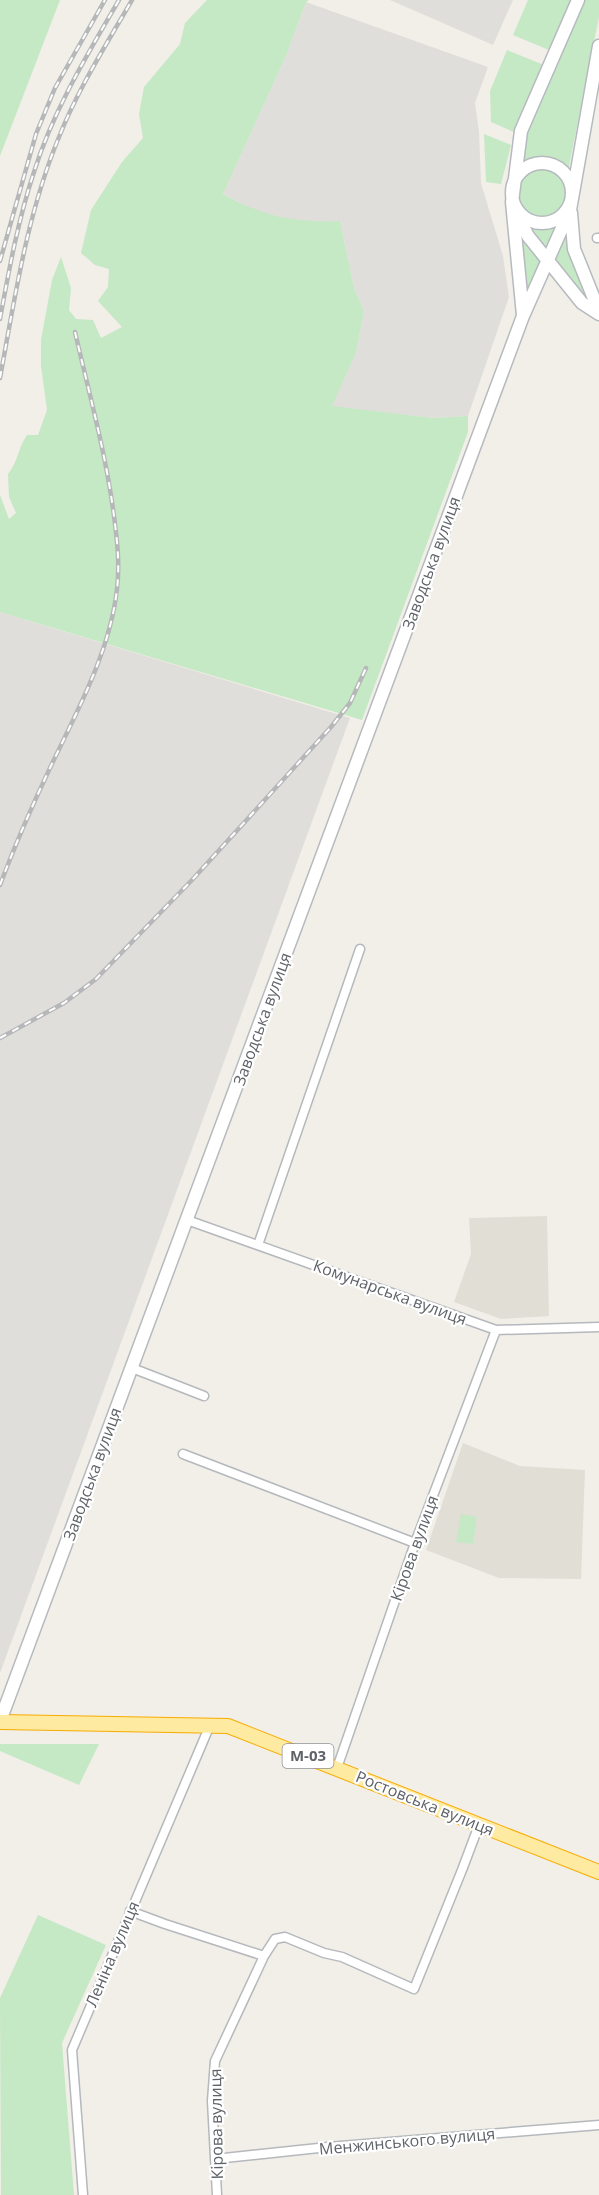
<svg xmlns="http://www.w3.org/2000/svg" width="599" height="2195" viewBox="0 0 599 2195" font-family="'Open Sans',sans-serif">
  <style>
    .industrial { fill: #e0deda }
    .education { fill: #e1ded6 }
    .green { fill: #c5e8c5 }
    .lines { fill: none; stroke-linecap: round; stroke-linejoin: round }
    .minor-casing { stroke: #b5b8bc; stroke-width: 11 }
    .secondary-casing { stroke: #b6babf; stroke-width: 15 }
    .trunk-casing { stroke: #f9ab00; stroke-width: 16 }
    .minor { stroke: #fff; stroke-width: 8 }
    .secondary { stroke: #fff; stroke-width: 12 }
    .trunk { stroke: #feeaa1; stroke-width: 14 }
    .rail-casing { stroke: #b6b7b8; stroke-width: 4.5 }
    .rail { stroke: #fff; stroke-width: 2; stroke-dasharray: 7; stroke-linecap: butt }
    .labels { text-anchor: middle; stroke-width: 4.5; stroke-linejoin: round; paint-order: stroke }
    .shield { fill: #fff; stroke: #8f9295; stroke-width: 1.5 }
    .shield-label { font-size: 15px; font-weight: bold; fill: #5f6368 }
    .street-label { font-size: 16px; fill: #5f6368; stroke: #fff }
  </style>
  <rect width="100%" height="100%" fill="#f1efe8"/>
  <!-- industrial -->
  <path class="industrial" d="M 390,0 L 513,0 L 493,45 Z
    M 306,2 L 488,67 L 475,103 L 479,132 L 481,183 L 503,256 L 509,297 L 468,416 L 433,418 L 331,407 L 356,353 L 364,311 L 354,288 L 340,221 L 309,223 L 258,212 L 223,194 L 286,56 Z
    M 0,612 L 350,718 L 0,1673 Z"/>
  <!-- education -->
  <path class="education" d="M 547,1216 L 549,1316 L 501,1319 L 454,1302 L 471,1254 L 469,1218 Z
    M 463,1443 L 520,1466 L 585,1470 L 581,1579 L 499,1578 L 426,1550 Z"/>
  <!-- green -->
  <path class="green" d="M 0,0 L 60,0 L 0,156 Z
    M 207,0 L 309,0 L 306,2 L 286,56 L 223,194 C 262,216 296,223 340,221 L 354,288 L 364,311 L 356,353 L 332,406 L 433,418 L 468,416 L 468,432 L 362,720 L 0,612 L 0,495 L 9,519 L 16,513 L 9,497 L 8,474 C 19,460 17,450 27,435 L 38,435 L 47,410 L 41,366 L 41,340 L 52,280 L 61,257 L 71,288 L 69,310 L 76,319 L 93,320 L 101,338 L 122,327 L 98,301 L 108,287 L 109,269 L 95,265 L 81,253 L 91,210 L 122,162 L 143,138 L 139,114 L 144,87 L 180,44 L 185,23 Z
    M 528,0 L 571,0 L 549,50 L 513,35 Z
    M 585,0 L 599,0 L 599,17 L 568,171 C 555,159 536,154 521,166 L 526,135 Z
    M 507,50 L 544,65 L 516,133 L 491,122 L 490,91 Z
    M 484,134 L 511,145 L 501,184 L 486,182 Z
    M518 194a24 24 0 1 1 48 0a24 24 0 1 1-48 0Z
    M 568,222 L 596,315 L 552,258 Z
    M 558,225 L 546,252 L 528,226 L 545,229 Z
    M 518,228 L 543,259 L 525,300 Z
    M 461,1514 L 477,1517 L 473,1544 L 456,1542 Z
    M 0,1744 L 99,1744 L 79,1785 L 0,1751 Z
    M 38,1915 L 106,1945 L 62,2043 L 74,2195 L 1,2195 L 0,1998 Z"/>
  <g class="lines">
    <!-- minor casing -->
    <g class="minor-casing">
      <path id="minor" d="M 597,238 L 599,238
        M 187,1220 L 496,1330 L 599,1327
        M 258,1245 L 360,949
        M 132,1368 L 204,1396
        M 183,1454 L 415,1543
        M 337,1768 L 415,1543 L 496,1330
        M 130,1911 L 165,1924 L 264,1956
        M 215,2159 L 328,2147 L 599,2125
        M 83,2195 L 72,2050 L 210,1725
        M 217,2195 L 212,2101 L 215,2061 L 264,1956 L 275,1939 L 285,1937 L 324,1953 L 342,1957 L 414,1989 L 462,1870 L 479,1825"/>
    </g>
    <!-- secondary casing -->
    <g class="secondary-casing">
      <path id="secondary" d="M512 193a30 30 0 1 1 60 0a30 30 0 1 1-60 0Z
        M 516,213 L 528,236 L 582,303 L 599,314
        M 571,213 L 574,249 L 599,311
        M 523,315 L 512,202 L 521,131 L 578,0
        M 0,1721 L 523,316 L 570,210 L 599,46"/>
    </g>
    <!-- trunk casing -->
    <g class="trunk-casing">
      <path id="trunk" d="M 0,1722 L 228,1726 L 599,1872"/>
    </g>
    <!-- minor -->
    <use href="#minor" class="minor"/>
    <!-- secondary -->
    <use href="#secondary" class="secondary"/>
    <!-- trunk -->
    <use href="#trunk" class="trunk"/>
    <!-- rail casing -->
    <g class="rail-casing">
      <path id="rail" d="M 0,261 L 36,134 L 55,88 L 105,0
        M 0,319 C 9,270 18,220 34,172 C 53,111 87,55 119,0
        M 0,378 C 15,297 27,214 59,137 C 78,89 106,45 132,0
        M 0,885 C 15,845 32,806 50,768 C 77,711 110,652 117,589 C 120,564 117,539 114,516 C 106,454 89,393 75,332
        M 0,1038 L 64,1003 L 96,979 L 192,880 L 331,727 L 350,703 L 366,668"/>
    </g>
    <!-- rail -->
    <use href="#rail" class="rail"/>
  </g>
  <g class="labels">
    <!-- shield labels -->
    <rect class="shield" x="282.5" y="1744" width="51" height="24" rx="4.5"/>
    <g class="shield-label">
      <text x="308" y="1761">М-03</text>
    </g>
    <!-- street labels -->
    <g class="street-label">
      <text transform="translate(431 563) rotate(-70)" y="6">Заводська вулиця</text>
      <text transform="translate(262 1019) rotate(-70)" y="6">Заводська вулиця</text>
      <text transform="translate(390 1292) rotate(20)" y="6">Комунарська вулиця</text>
      <text transform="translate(92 1474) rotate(-70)" y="6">Заводська вулиця</text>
      <text transform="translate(414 1548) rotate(-70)" y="6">Кірова вулиця</text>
      <text transform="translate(425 1803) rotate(22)" y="6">Ростовська вулиця</text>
      <text transform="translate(112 1954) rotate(-67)" y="6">Леніна вулиця</text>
      <text transform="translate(216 2124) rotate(-91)" y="6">Кірова вулиця</text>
      <text transform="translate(407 2141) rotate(-5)" y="6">Менжинського вулиця</text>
    </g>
  </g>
</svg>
